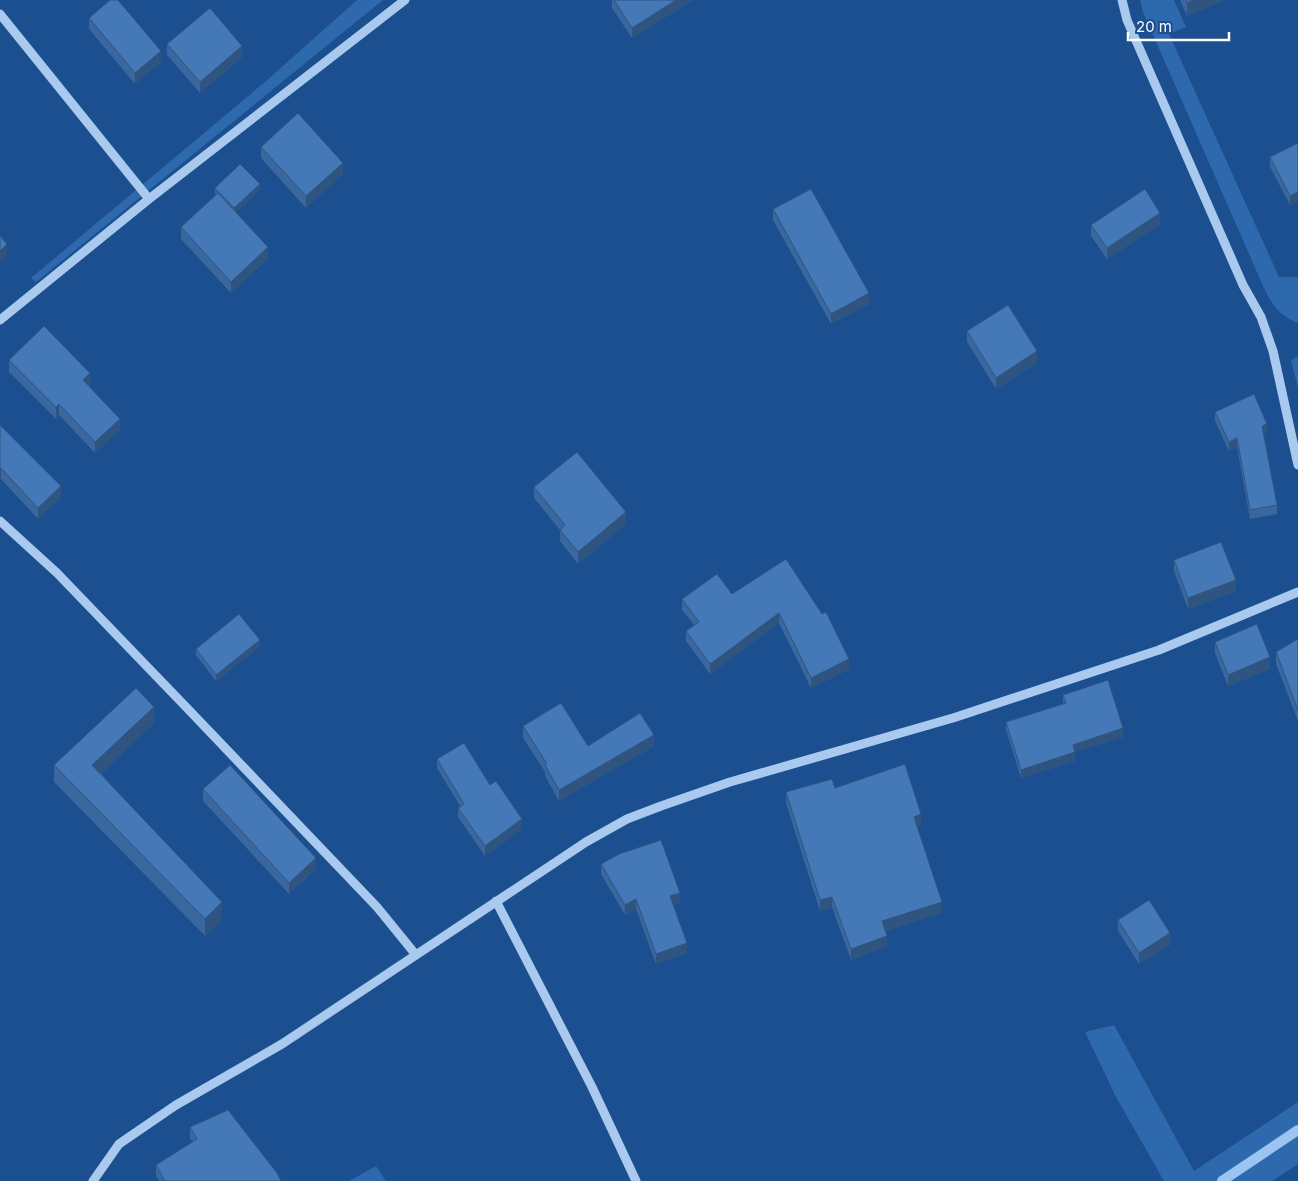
<svg xmlns="http://www.w3.org/2000/svg" width="1298" height="1181" viewBox="0 0 1298 1181" font-family="Inter,sans-serif">
  <style>
    .green { fill: #2e69ad }
    .lines { fill: none; stroke-linecap: round; stroke-linejoin: round }
    .stream { stroke: #9cc4f0; stroke-width: 10 }
    .minor { stroke: #a9c9ee; stroke-width: 9 }
    .wall { fill: #3a679d }
    .shaded-wall { fill: #305480 }
    .building { fill: #4478b7; stroke: #305480 }
  </style>
  <rect width="100%" height="100%" fill="#1b4f8f"/>
  <!-- green -->
  <path class="green" d="M 357,0 L 383,0 L 36,282 L 31,278 L 266,81 Z
    M 1140,0 L 1174,0 L 1186,27 L 1169,34 L 1279,277 L 1298,277 L 1298,323 C 1272,313 1267,294 1256,270 L 1143,12 Z
    M 1298,356 L 1298,388 L 1291,360 Z
    M 1114,1025 L 1194,1171 L 1298,1102 L 1298,1164 L 1272,1181 L 1164,1181 L 1116,1097 L 1085,1032 Z
    M 376,1166 L 386,1181 L 349,1181 Z"/>
  <g class="lines">
    <!-- stream -->
    <path class="stream" d="M 1222,1181 L 1298,1130"/>
    <!-- minor -->
    <path class="minor" d="M 1122,0 L 1127,20 L 1243,285 L 1261,317 L 1273,351 L 1298,465
      M 0,14 L 149,199
      M 0,320 L 149,199 L 405,0
      M 0,521 L 57,573 L 187,708 L 377,907 L 416,955
      M 496,901 L 592,1087 L 636,1181
      M 93,1181 L 119,1144 L 176,1105 L 282,1044 L 586,842 L 627,819 L 661,806 L 730,782 L 953,718 L 1159,650 L 1298,592"/>
  </g>
  <!-- wall -->
  <path class="wall" d="M 612,0 L 693,0 L 632,38 L 612,8 Z
    M 1180,0 L 1224,0 L 1187,16 Z
    M 89,18 L 161,62 L 135,84 L 89,29 Z
    M 167,44 L 242,57 L 200,93 L 167,55 Z
    M 1298,143 L 1298,201 L 1290,205 L 1270,167 L 1270,157 Z
    M 261,147 L 343,174 L 306,208 L 261,158 Z
    M 215,188 L 260,190 L 236,212 L 268,259 L 231,293 L 181,239 L 181,227 L 216,195 L 215,193 Z
    M 773,209 L 869,304 L 831,324 L 773,220 Z
    M 1160,224 L 1107,259 L 1091,236 L 1091,225 Z
    M 967,331 L 1037,363 L 996,389 L 967,342 Z
    M 9,360 L 90,384 L 89,385 L 120,430 L 95,453 L 59,415 L 56,419 L 9,372 Z
    M 1215,412 L 1267,433 L 1264,434 L 1277,505 L 1277,514 L 1250,519 L 1237,447 L 1229,451 L 1215,421 Z
    M 0,425 L 61,497 L 38,519 L 1,479 Z
    M 534,487 L 626,524 L 578,564 L 560,541 L 560,530 L 534,498 Z
    M 786,559 L 849,669 L 811,688 L 779,623 L 710,674 L 686,641 L 686,631 L 694,625 L 682,610 L 682,599 L 732,594 Z
    M 1174,560 L 1236,591 L 1188,609 L 1174,571 Z
    M 1298,639 L 1298,721 L 1276,664 L 1276,652 Z
    M 1215,642 L 1270,669 L 1228,686 L 1215,653 Z
    M 260,646 L 216,681 L 196,655 L 196,649 Z
    M 1063,695 L 1123,737 L 1075,752 L 1075,761 L 1021,778 L 1006,730 L 1006,722 L 1063,704 Z
    M 154,723 L 101,773 L 222,919 L 205,936 L 54,782 L 54,765 Z
    M 523,726 L 588,746 L 654,746 L 559,801 L 545,776 L 545,772 L 523,738 Z
    M 437,759 L 490,785 L 522,829 L 485,856 L 458,817 L 458,808 L 460,806 L 437,768 Z
    M 835,788 L 921,825 L 917,826 L 942,913 L 885,931 L 887,946 L 851,960 L 832,907 L 820,911 L 786,803 L 786,792 Z
    M 203,789 L 316,869 L 289,894 L 203,801 Z
    M 601,864 L 680,903 L 674,905 L 687,953 L 656,964 L 636,909 L 625,915 L 601,874 Z
    M 1118,920 L 1170,945 L 1139,964 L 1118,931 Z
    M 190,1127 L 281,1181 L 159,1181 L 156,1176 L 156,1165 L 192,1142 L 190,1138 Z"/>
  <!-- shaded-wall -->
  <path class="shaded-wall" d="M 676,0 L 693,0 L 632,38 L 632,28 Z
    M 1194,0 L 1224,0 L 1187,16 L 1187,3 Z
    M 242,46 L 242,57 L 200,93 L 200,82 Z
    M 161,51 L 161,62 L 135,84 L 135,73 Z
    M 343,163 L 343,174 L 306,208 L 306,196 Z
    M 260,184 L 260,190 L 234,214 L 234,208 Z
    M 1298,192 L 1298,201 L 1290,205 L 1290,196 Z
    M 1160,213 L 1160,224 L 1107,259 L 1107,248 Z
    M 7,244 L 7,256 L 0,262 L 0,251 Z
    M 268,247 L 268,259 L 231,293 L 231,282 Z
    M 869,293 L 869,304 L 831,324 L 831,314 Z
    M 1037,351 L 1037,363 L 996,389 L 996,378 Z
    M 90,373 L 90,384 L 83,391 L 83,380 Z
    M 59,404 L 59,415 L 56,419 L 56,407 Z
    M 120,419 L 120,430 L 95,453 L 95,442 Z
    M 1267,424 L 1267,433 L 1262,435 L 1262,426 Z
    M 1237,438 L 1237,447 L 1229,451 L 1229,442 Z
    M 1,468 L 1,479 L 0,481 L 0,469 Z
    M 61,486 L 61,497 L 38,519 L 38,508 Z
    M 626,512 L 626,524 L 578,564 L 578,552 Z
    M 1236,580 L 1236,591 L 1188,609 L 1188,598 Z
    M 779,613 L 779,623 L 710,674 L 710,664 Z
    M 260,640 L 260,646 L 216,681 L 216,675 Z
    M 1270,657 L 1270,669 L 1228,686 L 1228,675 Z
    M 849,659 L 849,669 L 811,688 L 811,678 Z
    M 154,707 L 154,723 L 92,781 L 92,765 Z
    M 1123,728 L 1123,737 L 1075,752 L 1075,761 L 1021,778 L 1021,770 L 1073,745 Z
    M 654,735 L 654,746 L 559,801 L 559,790 Z
    M 921,814 L 921,825 L 914,827 L 914,817 Z
    M 522,819 L 522,829 L 485,856 L 485,846 Z
    M 316,858 L 316,869 L 289,894 L 289,883 Z
    M 680,893 L 680,903 L 670,906 L 670,896 Z
    M 832,897 L 832,907 L 820,911 L 820,900 Z
    M 636,899 L 636,909 L 625,915 L 625,905 Z
    M 222,902 L 222,919 L 205,936 L 205,919 Z
    M 942,902 L 942,913 L 882,932 L 882,921 Z
    M 1170,933 L 1170,945 L 1139,964 L 1139,953 Z
    M 887,936 L 887,946 L 851,960 L 851,949 Z
    M 687,943 L 687,953 L 656,964 L 656,954 Z"/>
  <!-- building -->
  <path class="building" d="M 110,0 L 118,0 L 161,51 L 135,73 L 89,18 Z
    M 614,0 L 676,0 L 632,28 Z
    M 1186,0 L 1194,0 L 1187,3 Z
    M 210,8 L 242,46 L 200,82 L 167,44 Z
    M 298,113 L 343,163 L 306,196 L 261,147 Z
    M 1298,143 L 1298,192 L 1290,196 L 1270,157 Z
    M 240,164 L 260,184 L 234,208 L 215,188 Z
    M 811,189 L 869,293 L 831,314 L 773,209 Z
    M 1145,189 L 1160,213 L 1107,248 L 1091,225 Z
    M 218,193 L 268,247 L 231,282 L 181,227 Z
    M 0,236 L 7,244 L 0,251 Z
    M 1008,305 L 1037,351 L 996,378 L 967,331 Z
    M 44,326 L 90,373 L 83,380 L 120,419 L 95,442 L 59,404 L 56,407 L 9,360 Z
    M 1254,394 L 1267,424 L 1262,426 L 1277,505 L 1250,510 L 1237,438 L 1229,442 L 1215,412 Z
    M 0,425 L 61,486 L 38,508 L 1,468 L 0,469 Z
    M 577,452 L 626,512 L 578,552 L 560,530 L 565,525 L 534,487 Z
    M 1221,542 L 1236,580 L 1188,598 L 1174,560 Z
    M 786,559 L 822,614 L 826,612 L 849,659 L 811,678 L 779,613 L 710,664 L 686,631 L 699,622 L 682,599 L 717,574 L 732,594 Z
    M 239,614 L 260,640 L 216,675 L 196,649 Z
    M 1257,624 L 1270,657 L 1228,675 L 1215,642 Z
    M 1298,639 L 1298,710 L 1276,652 Z
    M 1108,680 L 1123,728 L 1073,745 L 1075,752 L 1021,770 L 1006,722 L 1066,703 L 1063,695 Z
    M 136,688 L 154,707 L 92,765 L 222,902 L 205,919 L 54,765 Z
    M 561,703 L 588,746 L 640,713 L 654,735 L 559,790 L 545,765 L 547,764 L 523,726 Z
    M 464,743 L 490,785 L 496,781 L 522,819 L 485,846 L 458,808 L 464,804 L 437,759 Z
    M 905,764 L 921,814 L 914,817 L 942,902 L 882,921 L 887,936 L 851,949 L 832,897 L 820,900 L 786,792 L 832,779 L 835,788 Z
    M 230,765 L 316,858 L 289,883 L 203,789 Z
    M 661,840 L 680,893 L 670,896 L 687,943 L 656,954 L 636,899 L 625,905 L 601,864 L 619,854 Z
    M 1149,900 L 1170,933 L 1139,953 L 1118,920 Z
    M 228,1110 L 277,1173 L 281,1181 L 165,1181 L 156,1165 L 197,1139 L 190,1127 Z"/>
  <!-- scale -->
  <path d="M1128 32v8h101v-8" fill="none" stroke="#ffffff" stroke-width="2.5"/>
  <text x="1136" y="32" font-size="15" fill="#ffffff" stroke="#1b4f8f" stroke-width="4" paint-order="stroke">20 m</text>
</svg>
